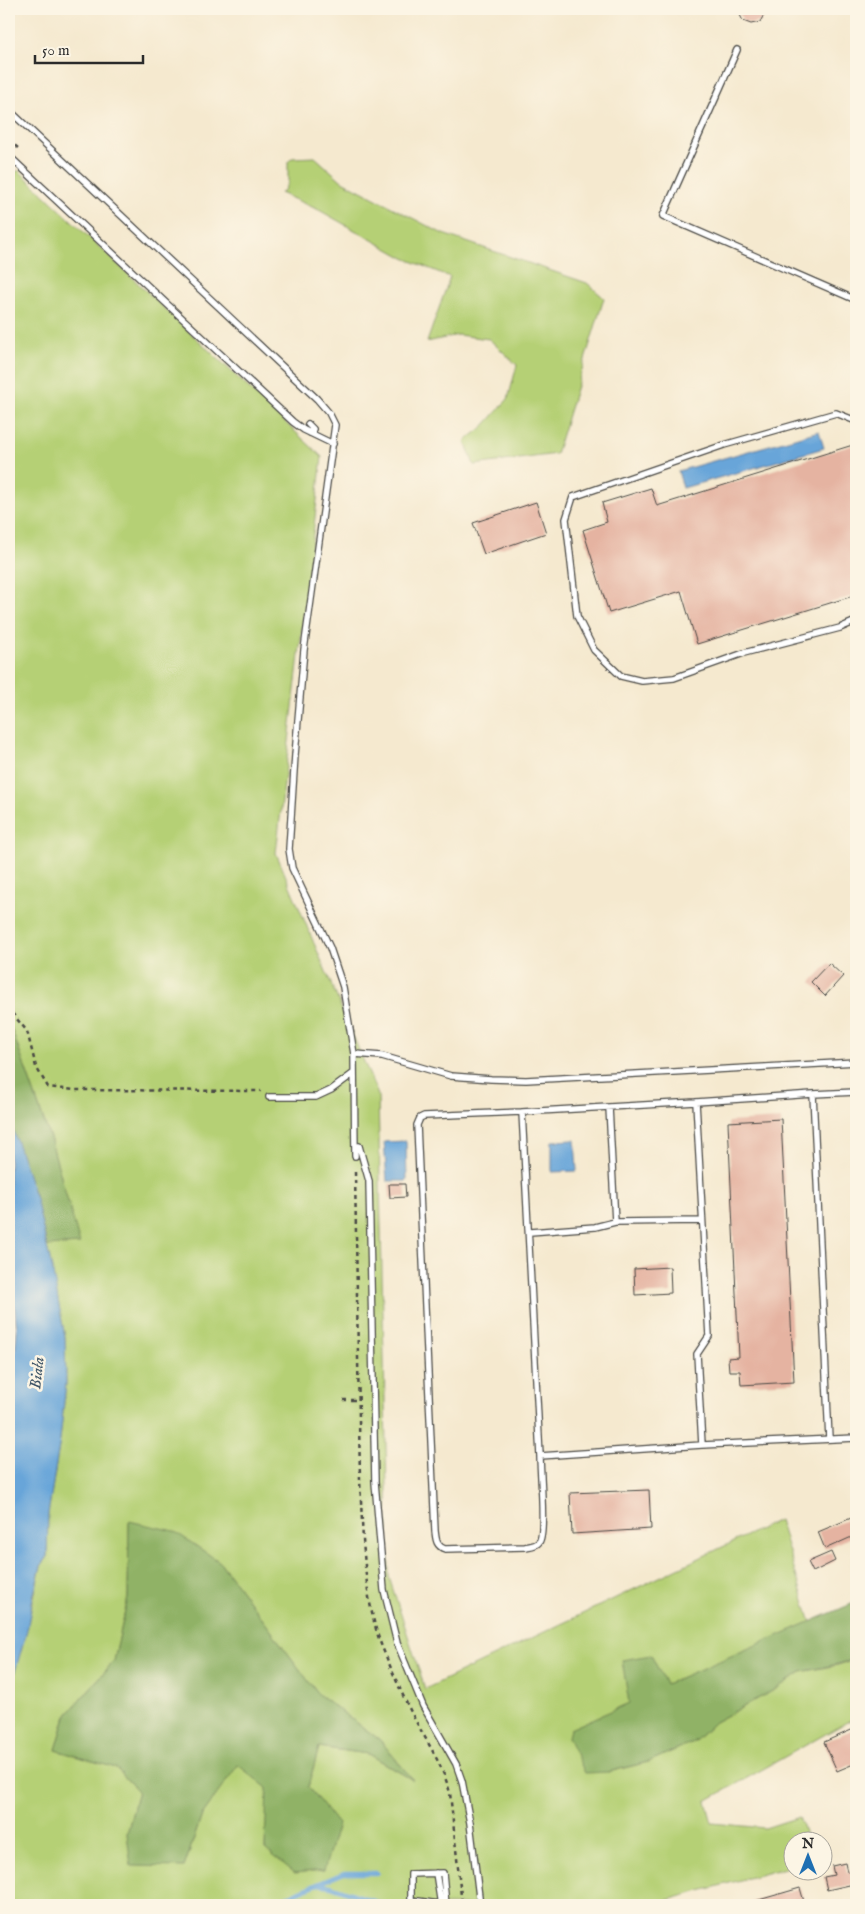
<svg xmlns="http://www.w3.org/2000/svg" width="865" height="1914" viewBox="0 0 865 1914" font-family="'IM FELL English',serif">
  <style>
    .green { fill: #b5d075; stroke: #707e50; fill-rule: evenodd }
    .forest { fill: #90b266; stroke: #5e6e48 }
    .water { fill: #68a5d9; stroke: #4a6882 }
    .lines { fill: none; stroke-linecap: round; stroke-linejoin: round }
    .stream { stroke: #68a5d9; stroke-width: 4.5 }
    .building { fill: #e5b3a1 }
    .service-casing { stroke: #494844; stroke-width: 8 }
    .path { stroke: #494844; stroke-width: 2.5; stroke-dasharray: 4 4; stroke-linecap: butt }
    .service { stroke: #fff; stroke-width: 5.5 }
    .labels { text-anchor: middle; stroke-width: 5; stroke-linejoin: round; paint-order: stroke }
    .water-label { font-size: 16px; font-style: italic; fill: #405668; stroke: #fcf5e5 }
  </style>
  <rect width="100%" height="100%" fill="#fcf5e5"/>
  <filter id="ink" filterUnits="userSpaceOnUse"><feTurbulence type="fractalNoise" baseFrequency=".02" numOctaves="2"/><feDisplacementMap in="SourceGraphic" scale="10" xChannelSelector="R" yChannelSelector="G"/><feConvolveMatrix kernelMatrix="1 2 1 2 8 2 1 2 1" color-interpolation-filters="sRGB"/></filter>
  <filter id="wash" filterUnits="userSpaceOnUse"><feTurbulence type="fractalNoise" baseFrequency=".0096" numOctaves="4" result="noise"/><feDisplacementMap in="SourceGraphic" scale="20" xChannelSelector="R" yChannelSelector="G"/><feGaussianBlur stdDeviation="1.12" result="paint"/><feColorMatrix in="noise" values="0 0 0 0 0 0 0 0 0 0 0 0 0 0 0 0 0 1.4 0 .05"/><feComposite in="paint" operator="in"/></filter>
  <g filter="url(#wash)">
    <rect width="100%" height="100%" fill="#f5e9cf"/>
    <!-- green -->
    <path class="green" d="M 315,157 L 342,181 L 443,234 L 587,283 L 604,298 L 556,454 L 474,465 L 465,441 L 483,427 L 508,399 L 517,365 L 489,339 L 458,335 L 427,342 L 450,277 L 404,258 L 319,210 L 280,193 L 283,192 L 288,182 L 288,162 L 292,158 Z
      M 18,170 L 322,457 L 276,853 L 378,1095 L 389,1577 L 425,1689 L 779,1520 L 811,1623 L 666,1684 L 622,1660 L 630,1703 L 571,1729 L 608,1772 L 648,1762 L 695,1741 L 715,1722 L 776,1689 L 801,1672 L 838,1665 L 856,1659 L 856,1717 L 706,1801 L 712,1823 L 765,1828 L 799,1817 L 807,1841 L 792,1842 L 792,1866 L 649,1905 L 9,1905 L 9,1257 L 24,1641 L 41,1566 L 47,1558 L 48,1514 L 60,1440 L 66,1383 L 65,1337 L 47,1246 L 79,1244 L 51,1141 L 9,1022 L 9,181 ZM 129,1522 L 220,1562 L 318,1694 L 380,1740 L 411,1779 L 368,1754 L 319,1747 L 308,1787 L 265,1849 L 268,1788 L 238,1764 L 202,1815 L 184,1867 L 127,1834 L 138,1791 L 116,1768 L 56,1750 L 66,1716 L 114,1661 L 128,1598 Z"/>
    <!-- forest -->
    <path class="forest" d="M 9,1022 L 51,1141 L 80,1244 L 47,1246 L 36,1199 L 9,1118 Z
      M 129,1521 L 174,1531 L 220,1562 L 318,1694 L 380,1740 L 413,1780 L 368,1754 L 319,1747 L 308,1787 L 338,1824 L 324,1870 L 295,1873 L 265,1849 L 267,1788 L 238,1765 L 202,1815 L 184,1867 L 131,1866 L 127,1834 L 138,1791 L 116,1768 L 56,1750 L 66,1716 L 114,1661 L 128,1598 Z
      M 856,1602 L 856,1659 L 838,1664 L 801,1672 L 776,1689 L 715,1722 L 695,1741 L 648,1762 L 608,1772 L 585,1773 L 568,1737 L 570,1729 L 629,1703 L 622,1660 L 651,1655 L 666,1684 Z"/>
    <!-- water -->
    <path class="water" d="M 819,431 L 824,448 L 683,488 L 678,471 Z
      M 9,1118 L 36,1199 L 52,1268 L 65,1337 L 66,1383 L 60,1440 L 48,1514 L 47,1558 L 41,1566 L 33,1597 L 27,1630 L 9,1693 L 9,1436 L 14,1406 L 13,1376 L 17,1331 L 9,1253 Z
      M 575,1140 L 577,1171 L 552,1172 L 552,1141 Z
      M 406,1141 L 407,1181 L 387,1181 L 384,1142 Z"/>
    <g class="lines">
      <!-- stream -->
      <path class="stream" d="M 318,1884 L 331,1886 L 385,1905
        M 267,1905 L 344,1873 L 377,1873"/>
    </g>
    <g id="blocks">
      <!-- building -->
      <path class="building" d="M 737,9 L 767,9 L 760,22 L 751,24 L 743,21 Z
        M 856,444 L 856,595 L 697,644 L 681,591 L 609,613 L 583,530 L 607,522 L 602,503 L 651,488 L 657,506 Z
        M 536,502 L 546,533 L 484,554 L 473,523 Z
        M 829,963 L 843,976 L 825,996 L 811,982 Z
        M 781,1119 L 794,1382 L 741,1385 L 740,1371 L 729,1371 L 728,1358 L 739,1357 L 728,1122 Z
        M 389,1184 L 405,1184 L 406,1197 L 390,1198 Z
        M 670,1267 L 671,1293 L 635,1295 L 634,1269 Z
        M 649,1490 L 651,1529 L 572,1534 L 570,1493 Z
        M 856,1516 L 856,1535 L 825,1549 L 818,1532 Z
        M 831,1552 L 835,1561 L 813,1572 L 808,1562 Z
        M 856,1728 L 856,1763 L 837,1771 L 824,1742 Z
        M 845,1863 L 847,1872 L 851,1871 L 854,1884 L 827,1890 L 824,1877 L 834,1875 L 832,1866 Z
        M 800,1888 L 805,1905 L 752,1905 L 752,1902 Z"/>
    </g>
  </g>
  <g filter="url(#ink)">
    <use href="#blocks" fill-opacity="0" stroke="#494844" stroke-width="1"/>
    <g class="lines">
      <!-- service casing -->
      <g class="service-casing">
        <path id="service" d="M 737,50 L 663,216 L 856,300
          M 9,110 L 317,399 L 329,413 L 335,425 L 304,650 L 295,755 L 289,849 L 292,868 L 330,948 L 343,987 L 354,1054 L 382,1056 L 451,1076 L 491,1079 L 526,1080 L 856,1062
          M 9,156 L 293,422 L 304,430 L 333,444
          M 856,421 L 836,413 L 724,445 L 573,497 L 566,519 L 577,616 L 594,650 L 621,676 L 642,681 L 674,678 L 744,653 L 840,628 L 856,621
          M 308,424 L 313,429 L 310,433
          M 354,1054 L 355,1156
          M 813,1094 L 856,1092
          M 269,1097 L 316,1097 L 331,1090 L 354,1073
          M 696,1102 L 522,1112 L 540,1456 L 702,1445 L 856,1438
          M 609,1107 L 615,1222 L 702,1221
          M 522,1112 L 424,1116 L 420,1118 L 417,1125 L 435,1531 C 436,1539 436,1546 445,1549 L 525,1547 C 530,1546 536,1546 539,1542 C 546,1534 540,1470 540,1456
          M 355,1147 L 359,1146 L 369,1181 L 375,1482 L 384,1590 L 397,1643 L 423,1706 L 456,1764 L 462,1781 L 470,1823 L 480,1905
          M 530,1232 L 595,1227 L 615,1222
          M 702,1445 L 697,1354 L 709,1336 L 696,1102 L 813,1094 L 829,1439
          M 436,1873 L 441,1905
          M 443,1873 L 446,1905 L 411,1900 L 411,1874 Z"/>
      </g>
      <!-- path -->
      <path class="path" d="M 9,140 L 19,149
        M 9,1006 L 11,1012 L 27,1031 L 36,1067 L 48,1087 L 74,1090 L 261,1091
        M 355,1172 L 360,1481 C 363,1533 363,1599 382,1647 C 391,1668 400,1690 410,1710 C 424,1738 442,1762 450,1793 L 462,1905
        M 343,1400 L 359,1400"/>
      <!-- service -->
      <use href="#service" class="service"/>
    </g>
  </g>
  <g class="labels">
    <!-- water labels -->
    <g class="water-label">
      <text transform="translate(36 1373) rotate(-84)" y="6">Biała</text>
    </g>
  </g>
  <!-- margin -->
  <rect width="865" height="1914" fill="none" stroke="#fcf5e5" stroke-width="30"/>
  <!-- north arrow -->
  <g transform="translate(808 1856)"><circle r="24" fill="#fcf5e5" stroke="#a8a49b"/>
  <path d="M0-4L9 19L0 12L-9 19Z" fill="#1f6fb2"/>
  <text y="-8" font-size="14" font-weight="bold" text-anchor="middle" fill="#2b2b2b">N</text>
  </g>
  <!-- scale -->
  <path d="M35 55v8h108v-8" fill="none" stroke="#2b2b2b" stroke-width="2.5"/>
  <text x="42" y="55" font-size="15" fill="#2b2b2b" stroke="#fcf5e5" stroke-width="4" paint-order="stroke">50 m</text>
</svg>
